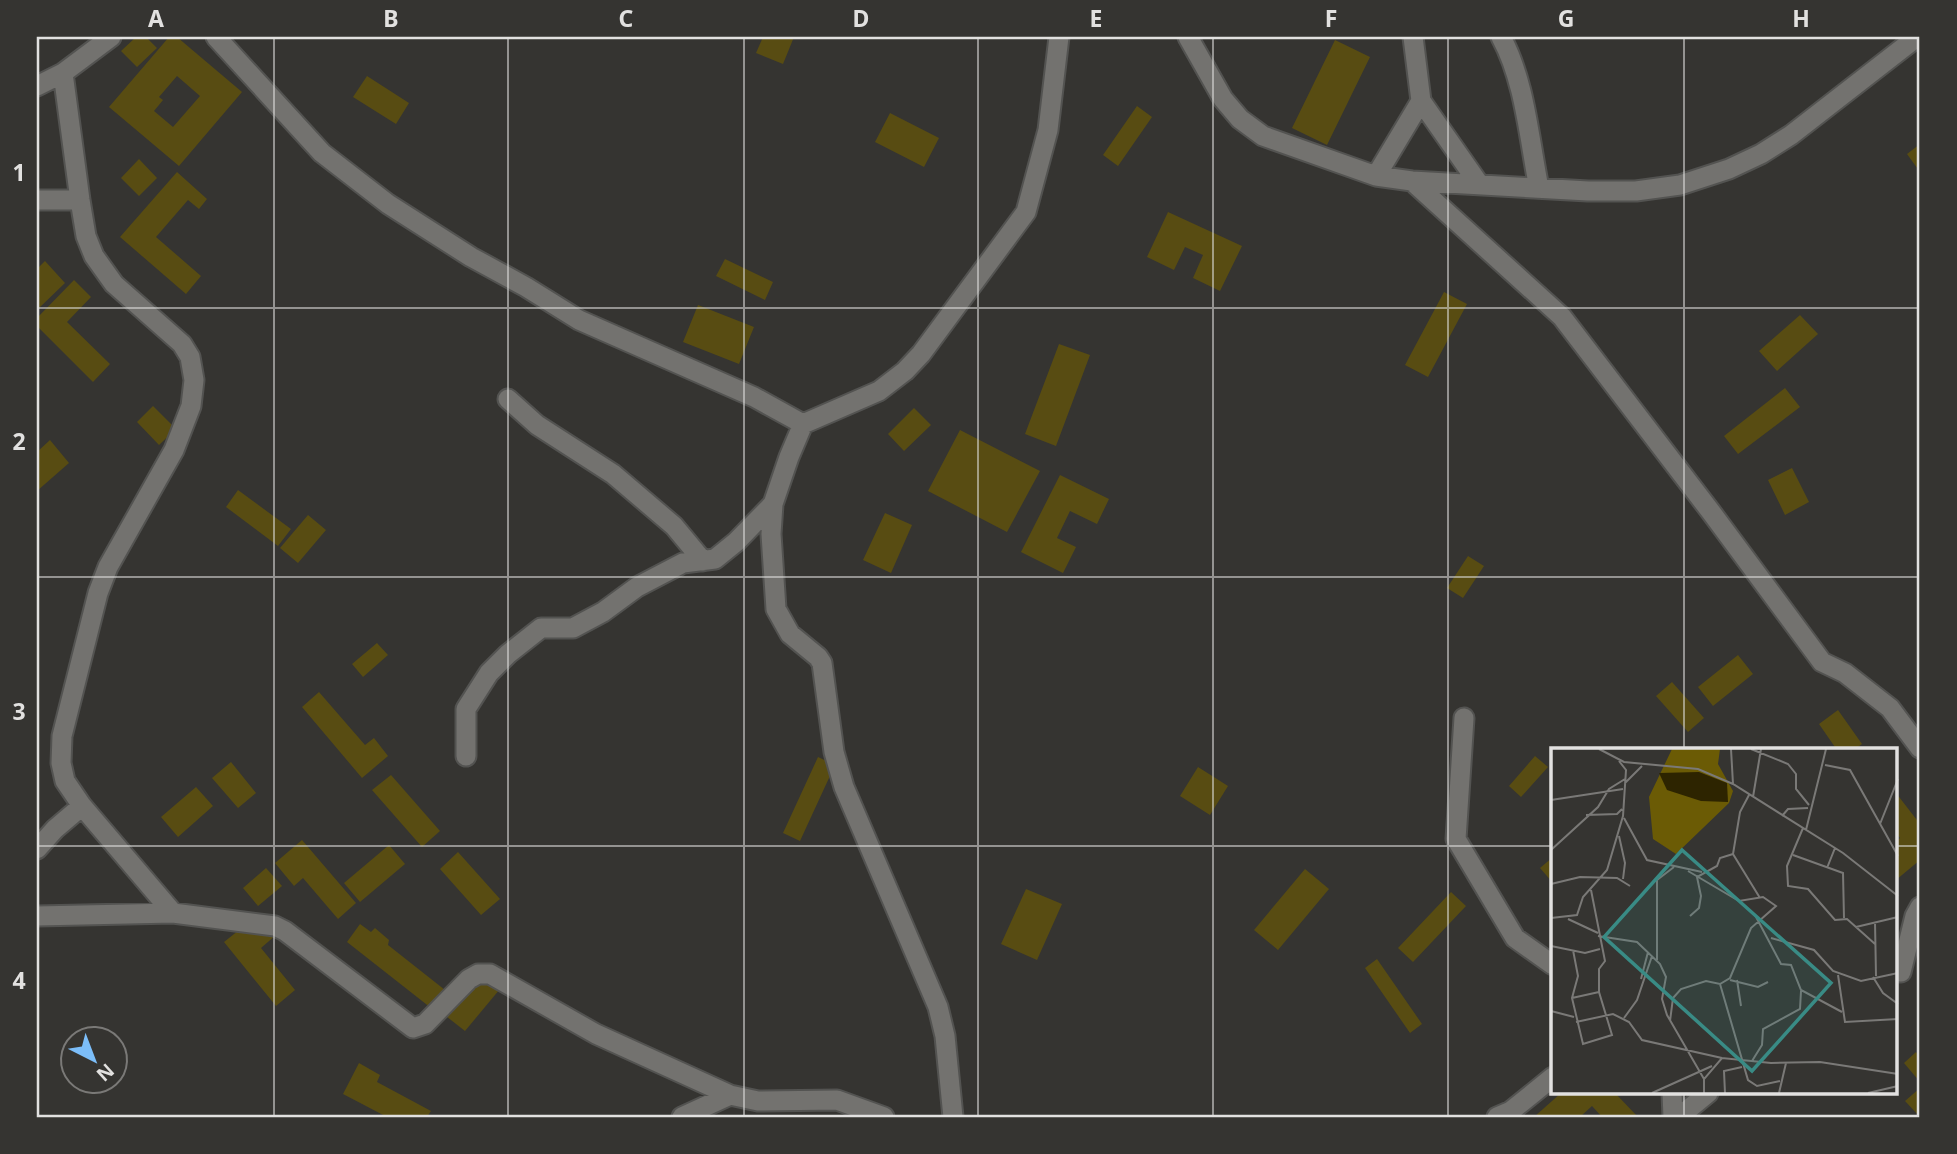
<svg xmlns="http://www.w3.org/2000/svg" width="1957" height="1154" viewBox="0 0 1957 1154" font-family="'Noto Sans',sans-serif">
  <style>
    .building { fill: #584c12; fill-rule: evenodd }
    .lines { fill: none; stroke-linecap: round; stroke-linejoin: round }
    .minor-casing { stroke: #535351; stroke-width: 23 }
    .minor { stroke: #73726f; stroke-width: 19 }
    .grid { fill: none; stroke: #e2e1e0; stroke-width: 2; stroke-opacity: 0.55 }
    .inset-road { fill: none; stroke: #7a7977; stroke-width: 2 }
    .view { fill: #398b85; fill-opacity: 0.15; stroke: #398b85; stroke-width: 3.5 }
    .inset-edge { fill: none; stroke: #e2e1e0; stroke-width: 3.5 }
    .neatline { fill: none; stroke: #e2e1e0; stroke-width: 2.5 }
    .grid-label { font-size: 23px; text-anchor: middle; font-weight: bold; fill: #e2e1e0 }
  </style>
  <rect width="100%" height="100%" fill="#353431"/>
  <!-- building -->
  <path class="building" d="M 136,37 L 146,37 L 157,48 L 137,67 L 121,51 Z
    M 169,37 L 177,37 L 242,92 L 179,166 L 109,107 ZM 177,76 L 200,96 L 173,127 L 154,111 L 163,100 L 159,97 Z
    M 763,37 L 794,37 L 783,64 L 756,53 Z
    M 1335,40 L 1370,57 L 1327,145 L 1292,128 Z
    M 367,76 L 409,103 L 396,124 L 353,97 Z
    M 1137,106 L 1152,117 L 1118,166 L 1103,155 Z
    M 890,113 L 939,138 L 924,167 L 875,142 Z
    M 1920,144 L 1920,172 L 1907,154 Z
    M 139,159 L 157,178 L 139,196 L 121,178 Z
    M 177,172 L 207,199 L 199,209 L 188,200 L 156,237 L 201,276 L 186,294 L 120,237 Z
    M 1168,212 L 1242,246 L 1220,291 L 1193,278 L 1203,255 L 1185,247 L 1174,270 L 1147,257 Z
    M 725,259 L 773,282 L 765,300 L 716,276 Z
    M 45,261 L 65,283 L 37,310 L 37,269 Z
    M 74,280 L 91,297 L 67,322 L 110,364 L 93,382 L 37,326 L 37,318 Z
    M 1444,292 L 1467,304 L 1428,377 L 1405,365 Z
    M 698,305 L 754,327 L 739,364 L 683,342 Z
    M 1800,315 L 1818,334 L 1777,371 L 1759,351 Z
    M 1059,344 L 1090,355 L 1056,446 L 1025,434 Z
    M 1785,388 L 1800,407 L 1738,454 L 1724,436 Z
    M 153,406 L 176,429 L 159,445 L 137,422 Z
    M 914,408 L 931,425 L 904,451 L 888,434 Z
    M 960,430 L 1040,471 L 1007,532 L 928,491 Z
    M 50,440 L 69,463 L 37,491 L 37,452 Z
    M 1792,468 L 1809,502 L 1785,515 L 1768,480 Z
    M 1060,475 L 1109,499 L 1097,524 L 1070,511 L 1057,538 L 1076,547 L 1063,573 L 1021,552 Z
    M 238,490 L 291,529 L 278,546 L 226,507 Z
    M 885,513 L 912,525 L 891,573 L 863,560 Z
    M 308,515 L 326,530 L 298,563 L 280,548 Z
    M 1468,556 L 1484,566 L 1463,598 L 1447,588 Z
    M 377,643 L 388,655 L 363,677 L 352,664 Z
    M 1738,655 L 1753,674 L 1713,706 L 1698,687 Z
    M 1672,682 L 1704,718 L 1688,732 L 1656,696 Z
    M 319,692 L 365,745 L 374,738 L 388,756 L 362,778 L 302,707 Z
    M 1838,710 L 1862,744 L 1854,750 L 1837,750 L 1819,724 Z
    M 1535,756 L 1548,767 L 1521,797 L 1509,786 Z
    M 818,757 L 835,765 L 800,841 L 783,833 Z
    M 231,762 L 256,793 L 238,808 L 212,778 Z
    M 1198,767 L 1228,786 L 1210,815 L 1180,796 Z
    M 391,775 L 440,831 L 422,847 L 372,790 Z
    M 196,787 L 213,806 L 178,837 L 161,817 Z
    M 1896,793 L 1920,824 L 1920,860 L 1896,880 L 1896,842 L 1900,838 L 1896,833 Z
    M 302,840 L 356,903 L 338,919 L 303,878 L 294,886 L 275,863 Z
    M 389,845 L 405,864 L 360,902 L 344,883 Z
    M 458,852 L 500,899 L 481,915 L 440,869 Z
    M 1553,857 L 1553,883 L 1540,868 Z
    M 266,868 L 282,886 L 258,906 L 243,888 Z
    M 1305,869 L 1329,889 L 1278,950 L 1254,930 Z
    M 1026,889 L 1062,904 L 1037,960 L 1001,944 Z
    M 1451,892 L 1466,906 L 1413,962 L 1398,948 Z
    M 259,914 L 276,935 L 261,948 L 295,990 L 276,1006 L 224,942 Z
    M 360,924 L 371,932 L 375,928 L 389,940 L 388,945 L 445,990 L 431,1008 L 347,942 Z
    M 1377,959 L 1422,1024 L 1410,1033 L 1365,968 Z
    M 477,970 L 500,989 L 465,1031 L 442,1013 Z
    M 1916,1052 L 1920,1057 L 1920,1082 L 1904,1063 Z
    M 359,1063 L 380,1075 L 377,1082 L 431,1111 L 427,1117 L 387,1117 L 343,1094 Z
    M 1920,1088 L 1920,1117 L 1905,1101 Z
    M 1561,1093 L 1615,1093 L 1637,1116 L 1602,1117 L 1592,1106 L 1580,1117 L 1534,1117 Z"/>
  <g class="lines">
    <!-- minor casing -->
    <g class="minor-casing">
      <path id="minor" d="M 216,37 L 322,153 L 388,204 L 471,257 L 526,287 L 579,320 L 754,397 L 803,424
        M 1188,37 L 1223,99 L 1240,119 L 1263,136 L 1376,176 L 1412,181 L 1588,191 L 1636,191 L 1680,185 L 1729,169 L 1761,154 L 1791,135 L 1917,37
        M 1413,37 L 1421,101 L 1479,184
        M 1501,37 C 1525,81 1529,139 1539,188
        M 63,73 L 80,200 L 86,236 L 94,256 L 114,284 L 182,344 L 190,357 L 194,380 L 191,406 L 174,450 L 108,567 L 98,593 L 62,736 L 61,763 L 65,781 L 82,806 L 173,913
        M 37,86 L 63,73 L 111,37
        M 1376,176 L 1421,101
        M 1412,181 L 1562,317 L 1711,512 L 1822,662 L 1845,673 L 1890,708 L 1920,748
        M 37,200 L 80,200
        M 508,399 L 537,425 L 613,474 L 674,526 L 703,561
        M 1464,718 L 1456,839 L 1515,938 L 1553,965
        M 466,756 L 466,709 L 489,673 L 508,654 L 541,628 L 573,628 L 603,612 L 637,587 L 683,563 L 715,559 L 736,542 L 773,504
        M 37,849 L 55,829 L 82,806
        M 37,916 L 173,913 L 275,926 L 285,931 L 413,1028 L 425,1024 L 469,979 L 478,974 L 490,974 L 596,1034 L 730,1095 L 758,1101 L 837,1100 L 884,1117
        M 1901,972 L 1915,916 L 1920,907
        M 1672,1093 L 1673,1117
        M 682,1117 L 730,1095
        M 953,1117 L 945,1036 L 938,1007 L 844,787 L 834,752 L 822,663 L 818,657 L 790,634 L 776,609 L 771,534 L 773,504 L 789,457 L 803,424 L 879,391 L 905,371 L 921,354 L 1026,212 L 1048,130 L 1059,37
        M 1497,1117 L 1511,1111 L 1553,1077
        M 1679,1117 L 1708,1093"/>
    </g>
    <!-- minor -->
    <use href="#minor" class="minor"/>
  </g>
  <!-- grid -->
  <path class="grid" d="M 274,37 L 274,1117M 508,37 L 508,1117M 744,37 L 744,1117M 978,37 L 978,1117M 1213,37 L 1213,1117M 1448,37 L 1448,1117M 1684,37 L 1684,750M 37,308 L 1920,308M 37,577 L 1920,577M 37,846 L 1553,846M 1896,846 L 1920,846M 1684,1093 L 1684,1117"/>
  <!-- overview -->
  <g transform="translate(1551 748)">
    <rect width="346" height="346" fill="#353431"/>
    <path d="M 121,1 L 169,1 L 167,16 L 182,43 L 178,55 L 125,106 L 102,91 L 98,49 Z" fill="#6b5b05"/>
    <path d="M 148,24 L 176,35 L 177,54 L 150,53 L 116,42 L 108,25 Z" fill="#2d2400"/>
    <path class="inset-road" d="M 48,1 L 73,14 L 147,21 L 182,36 L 292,105 L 347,148M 180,1 L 182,36M 200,1 L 237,16 L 245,26 L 245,41 L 258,57M 274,17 L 299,22 L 347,108M 74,35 L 91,18M 198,47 L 189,64 L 182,106 L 209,150M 202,49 L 210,1M 0,52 L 72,41M 35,67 L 66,66 L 71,61M 231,68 L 237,61 L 257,60M 73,70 L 96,112 L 151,124M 329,76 L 347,31M 252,80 L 236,118 L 237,138 L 257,141 L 284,172 L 296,171 L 324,196M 255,82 L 275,1M 68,88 L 74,115 L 72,131M 0,102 L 47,59 L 58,41 L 74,31M 242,107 L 292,125 L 293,170M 276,120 L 284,100M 0,136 L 29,129 L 66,130 L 79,138M 204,167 L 230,216 L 240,217 L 250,242 L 291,264M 139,168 L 148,160 L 150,148 L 146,129 L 166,118 L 169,110 L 182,106M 0,170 L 26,167 L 32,149 L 56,122 L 72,68 L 75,22 L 68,13M 17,171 L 47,185M 324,174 L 325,228M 305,179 L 347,169M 47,188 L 86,194 L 109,216 L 115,229 L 111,251 L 116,267 L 153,331M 220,190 L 263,202 L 282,223 L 310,233 L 347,225M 0,198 L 34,205 L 49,201M 22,202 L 27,228 L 21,250 L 32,296 L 61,287 L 48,244 L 48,221 L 54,213 L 40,142M 106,212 L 106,132 L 123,119M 287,227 L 294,274 L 347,271M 322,229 L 332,245 L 347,256M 90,231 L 97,204M 179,232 L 207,239 L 217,234M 186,232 L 190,258M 169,236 L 197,332 L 206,338 L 229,333M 21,250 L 48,244M 0,263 L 23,269M 73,270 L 86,252 L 101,208M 119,273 L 122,250 L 130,241 L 155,233 L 169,236 L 179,230 L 200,180 L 225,158 L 212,149 L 188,153 L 137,123M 25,274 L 62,266 L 78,274 L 91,292 L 171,310M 201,313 L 211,297 L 212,281 L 249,261 L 250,243M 101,345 L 161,318M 153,345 L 153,331 L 171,310 L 220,315 L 269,314 L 347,326M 174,345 L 173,323 L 191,319M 228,345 L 235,315M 317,345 L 347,338"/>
    <path class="view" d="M 131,102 L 280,235 L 201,323 L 53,189 Z"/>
    <rect width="346" height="346" class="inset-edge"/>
  </g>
  <!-- border -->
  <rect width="1957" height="1154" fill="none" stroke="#353431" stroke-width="77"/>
  <!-- north arrow -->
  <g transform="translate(94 1060) rotate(138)"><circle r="33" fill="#353431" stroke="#7a7977" stroke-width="2"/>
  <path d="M0-5L12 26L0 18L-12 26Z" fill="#7cbef9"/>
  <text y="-10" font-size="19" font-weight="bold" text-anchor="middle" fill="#e2e1e0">N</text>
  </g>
  <rect x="38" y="38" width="1880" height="1078" class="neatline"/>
  <g class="grid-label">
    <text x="156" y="27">A</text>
    <text x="391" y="27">B</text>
    <text x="626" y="27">C</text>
    <text x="861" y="27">D</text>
    <text x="1096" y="27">E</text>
    <text x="1331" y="27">F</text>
    <text x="1566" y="27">G</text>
    <text x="1801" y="27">H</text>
    <text x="19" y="181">1</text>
    <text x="19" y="450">2</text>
    <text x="19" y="720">3</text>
    <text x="19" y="989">4</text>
  </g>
</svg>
